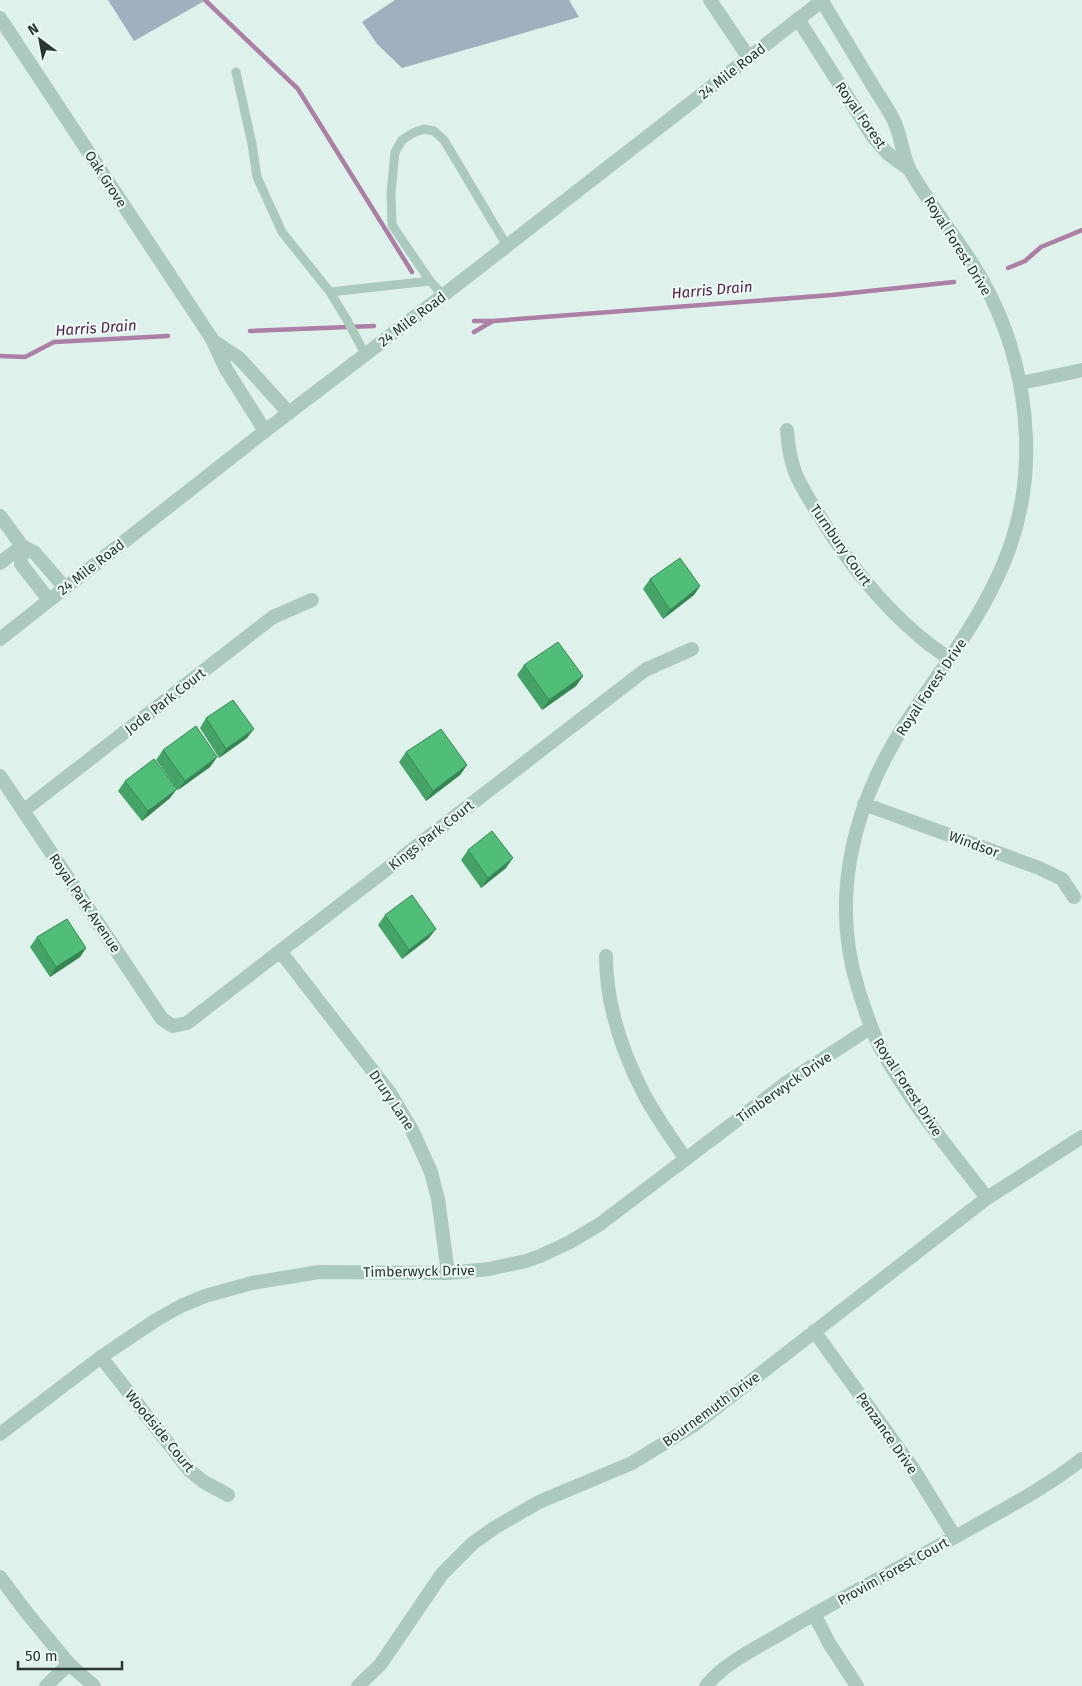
<svg xmlns="http://www.w3.org/2000/svg" width="1082" height="1686" viewBox="0 0 1082 1686" font-family="'Fira Sans',sans-serif">
  <style>
    .green { fill: #9fb1bf }
    .lines { fill: none; stroke-linecap: round; stroke-linejoin: round }
    .stream { stroke: #ac7fa5; stroke-width: 4.5 }
    .service { stroke: #abc9bc; stroke-width: 9 }
    .minor { stroke: #abc9bc; stroke-width: 14 }
    .tertiary { stroke: #abc9bc; stroke-width: 14 }
    .wall { fill: #45a367 }
    .shaded-wall { fill: #388554 }
    .building { fill: #50be78; stroke: #388554 }
    .labels { text-anchor: middle; stroke-width: 4.5; stroke-linejoin: round; paint-order: stroke }
    .street-label { font-size: 14px; fill: #2a3730; stroke: #ebf9f4 }
    .water-label { font-size: 15px; font-style: italic; fill: #56224c; stroke: #ebf9f4 }
  </style>
  <rect width="100%" height="100%" fill="#dff1eb"/>
  <!-- green -->
  <path class="green" d="M 108,0 L 206,0 L 134,41 Z
    M 395,0 L 569,0 L 579,17 L 402,68 L 377,44 L 362,22 Z"/>
  <g class="lines">
    <!-- stream -->
    <path class="stream" d="M 205,0 L 298,89 L 412,272
      M 1008,268 L 1025,261 L 1041,247 L 1082,230
      M 474,321 L 493,321 L 832,295 L 954,282
      M 250,331 L 374,326
      M 474,332 L 493,321
      M 0,356 L 25,357 L 54,342 L 168,336"/>
    <!-- service -->
    <path class="service" d="M 236,72 L 252,144 L 257,177 L 282,232 L 330,292 L 347,320 L 365,354
      M 330,292 L 430,281
      M 443,295 L 430,281 L 392,225 L 391,193 L 395,152 L 402,140 L 413,133 L 424,129 L 434,131 L 444,140 L 507,246"/>
    <!-- minor -->
    <path class="minor" d="M 710,0 L 749,58
      M 822,1 C 838,28 854,54 870,81 C 878,95 888,108 894,121 C 902,137 902,157 911,172 C 932,209 960,241 981,278 C 1009,327 1024,382 1026,438 C 1030,534 990,601 937,677 C 922,699 906,721 893,744 C 850,819 832,905 858,988 C 865,1010 871,1031 882,1051 C 911,1103 950,1150 987,1198
      M 0,18 L 212,339 L 226,369 L 265,431
      M 798,19 L 873,137 L 887,153 L 909,169
      M 212,340 L 239,358 L 289,413
      M 1021,383 L 1082,370
      M 787,430 C 788,445 790,458 795,472 C 801,487 810,501 819,515 C 846,560 879,602 919,636 C 929,645 940,652 950,659
      M 0,516 L 22,546 L 35,553 L 65,588
      M 22,546 L 21,564 L 49,600
      M 0,563 L 22,546
      M 0,776 L 162,1019 L 173,1026 L 187,1023 L 645,670 L 692,649
      M 864,804 L 1039,868 L 1062,879 L 1074,897
      M 23,811 L 273,617 L 312,600
      M 280,951 L 390,1093 L 412,1130 L 431,1172 L 438,1199 L 448,1273
      M 606,956 C 606,1004 623,1054 645,1096 C 657,1118 671,1138 685,1158
      M 814,1331 L 912,1467 L 955,1537
      M 101,1357 L 189,1470 L 204,1482 L 228,1495
      M 0,1434 L 101,1357 L 156,1320 L 181,1306 L 205,1296 L 252,1283 L 319,1272 L 448,1273 L 489,1269 L 526,1261 L 540,1256 L 570,1242 L 600,1224 L 786,1083 L 870,1028
      M 0,1577 L 27,1613 L 69,1664 L 94,1686
      M 814,1614 L 829,1643 L 857,1686
      M 46,1686 L 69,1664
      M 358,1686 L 380,1665 L 442,1574 L 473,1543 L 494,1528 L 539,1502 L 632,1463 L 694,1425 L 987,1198 L 1082,1137
      M 706,1686 C 726,1661 763,1645 790,1628 C 850,1593 912,1561 973,1527 C 1010,1506 1048,1486 1082,1459"/>
    <!-- tertiary -->
    <path class="tertiary" d="M 0,639 L 265,431 L 463,280 L 823,0"/>
  </g>
  <!-- wall -->
  <path class="wall" d="M 650,579 L 700,586 L 694,595 L 663,619 L 643,589 Z
    M 524,665 L 583,676 L 576,686 L 542,710 L 517,675 Z
    M 206,718 L 247,738 L 219,758 L 200,728 Z
    M 163,750 L 217,757 L 210,767 L 178,790 L 156,760 Z
    M 406,752 L 467,765 L 460,775 L 426,801 L 399,762 Z
    M 125,781 L 170,798 L 142,821 L 118,791 Z
    M 468,850 L 506,868 L 481,888 L 461,860 Z
    M 385,915 L 429,938 L 402,959 L 378,925 Z
    M 37,937 L 86,948 L 80,957 L 50,977 L 30,947 Z"/>
  <!-- shaded-wall -->
  <path class="shaded-wall" d="M 700,586 L 694,595 L 663,619 L 670,610 Z
    M 583,676 L 576,686 L 542,710 L 549,700 Z
    M 254,729 L 247,738 L 219,758 L 226,749 Z
    M 217,757 L 210,767 L 178,790 L 185,781 Z
    M 467,765 L 460,775 L 426,801 L 433,791 Z
    M 177,789 L 170,798 L 142,821 L 148,811 Z
    M 513,858 L 506,868 L 481,888 L 488,878 Z
    M 436,929 L 429,938 L 402,959 L 409,950 Z
    M 86,948 L 80,957 L 50,977 L 56,967 Z"/>
  <!-- building -->
  <path class="building" d="M 680,558 L 700,586 L 670,610 L 650,579 Z
    M 558,642 L 583,676 L 549,700 L 524,665 Z
    M 233,700 L 254,729 L 226,749 L 206,718 Z
    M 196,726 L 217,757 L 185,781 L 163,750 Z
    M 441,729 L 467,765 L 433,791 L 406,752 Z
    M 154,759 L 177,789 L 148,811 L 125,781 Z
    M 492,831 L 513,858 L 488,878 L 468,850 Z
    M 412,895 L 436,929 L 409,950 L 385,915 Z
    M 67,919 L 86,948 L 56,967 L 37,937 Z"/>
  <g class="labels">
    <!-- street labels -->
    <g class="street-label">
      <text transform="translate(732 71) rotate(-38)" y="5">24 Mile Road</text>
      <text transform="translate(861 115) rotate(55)" y="5">Royal Forest</text>
      <text transform="translate(106 179) rotate(57)" y="5">Oak Grove</text>
      <text transform="translate(958 246) rotate(58)" y="5">Royal Forest Drive</text>
      <text transform="translate(412 319) rotate(-37)" y="5">24 Mile Road</text>
      <text transform="translate(841 545) rotate(55)" y="5">Turnbury Court</text>
      <text transform="translate(91 567) rotate(-38)" y="5">24 Mile Road</text>
      <text transform="translate(931 687) rotate(-56)" y="5">Royal Forest Drive</text>
      <text transform="translate(165 701) rotate(-38)" y="5">Jode Park Court</text>
      <text transform="translate(431 835) rotate(-38)" y="5">Kings Park Court</text>
      <text transform="translate(974 844) rotate(20)" y="5">Windsor</text>
      <text transform="translate(85 903) rotate(56)" y="5">Royal Park Avenue</text>
      <text transform="translate(784 1087) rotate(-35)" y="5">Timberwyck Drive</text>
      <text transform="translate(908 1087) rotate(57)" y="5">Royal Forest Drive</text>
      <text transform="translate(392 1100) rotate(56)" y="5">Drury Lane</text>
      <text transform="translate(419 1271) rotate(-1)" y="5">Timberwyck Drive</text>
      <text transform="translate(711 1409) rotate(-36)" y="5">Bournemuth Drive</text>
      <text transform="translate(160 1431) rotate(51)" y="5">Woodside Court</text>
      <text transform="translate(887 1433) rotate(55)" y="5">Penzance Drive</text>
      <text transform="translate(893 1571) rotate(-29)" y="5">Provim Forest Court</text>
    </g>
    <!-- water labels -->
    <g class="water-label">
      <text transform="translate(712 290) rotate(-5)" y="5">Harris Drain</text>
      <text transform="translate(96 328) rotate(-4)" y="5">Harris Drain</text>
    </g>
  </g>
  <!-- north arrow -->
  <g transform="translate(40 40) rotate(328)" stroke="#ebf9f4" stroke-width="4" paint-order="stroke">
  <path d="M0-4L9 19L0 12L-9 19Z" fill="#2a3730"/>
  <text y="-8" font-size="14" font-weight="bold" text-anchor="middle" fill="#2a3730">N</text>
  </g>
  <!-- scale -->
  <path d="M18 1661v8h104v-8" fill="none" stroke="#2a3730" stroke-width="2.5"/>
  <text x="25" y="1661" font-size="15" fill="#2a3730" stroke="#ebf9f4" stroke-width="4" paint-order="stroke">50 m</text>
</svg>
